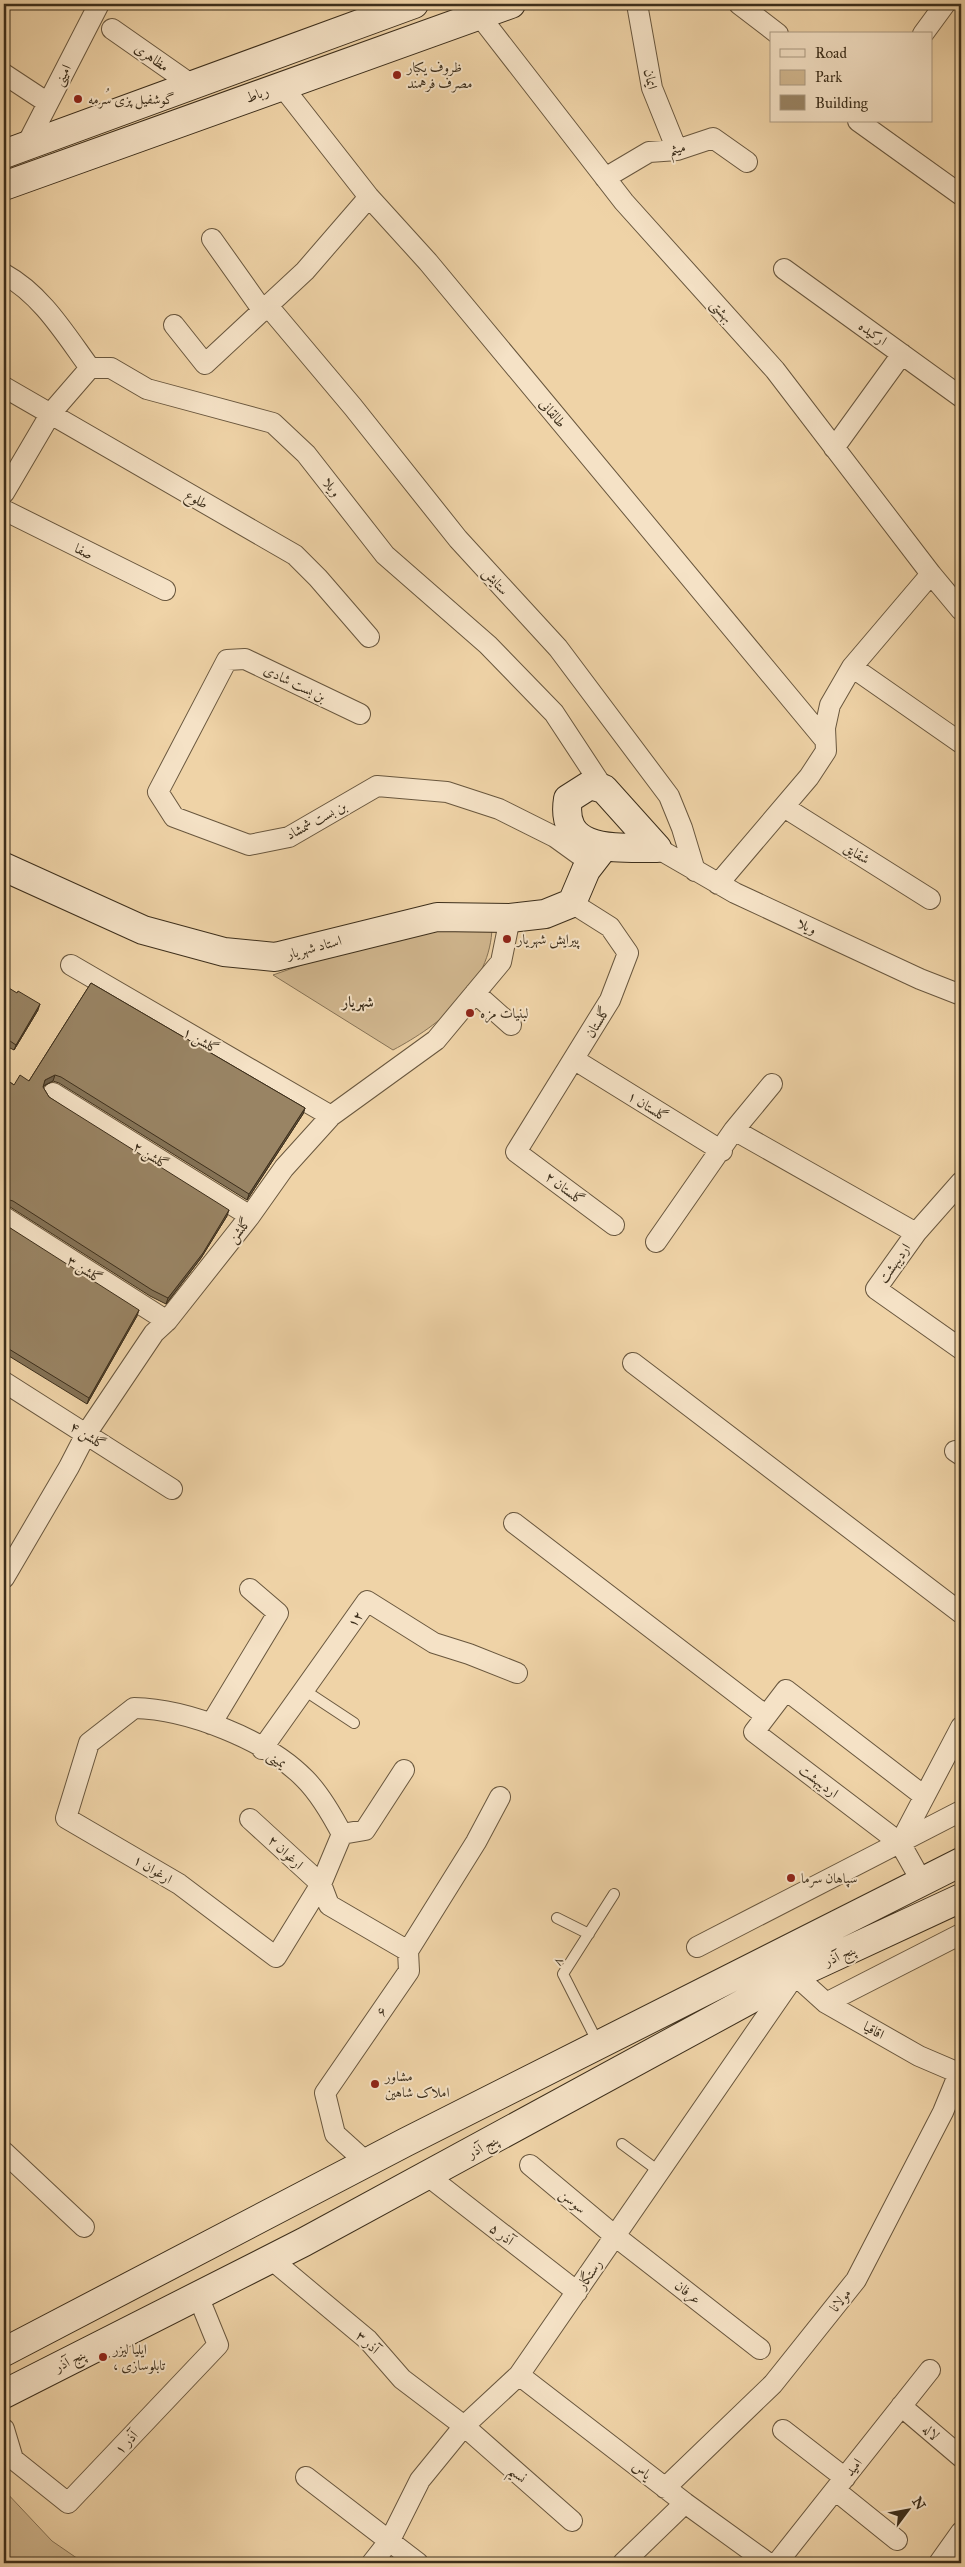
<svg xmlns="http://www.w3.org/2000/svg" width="965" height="2567" viewBox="0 0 965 2567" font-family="'IM FELL Great Primer',Amiri,serif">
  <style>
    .green { fill: #d1b78f; stroke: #867255 }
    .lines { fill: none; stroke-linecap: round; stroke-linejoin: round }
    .lane-casing { stroke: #69573e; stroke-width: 12 }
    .street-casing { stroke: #69573e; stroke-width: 22 }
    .secondary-casing { stroke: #3c2e1b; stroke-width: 30 }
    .lane { stroke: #f5e2c6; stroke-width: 10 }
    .street { stroke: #f5e2c6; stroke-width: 20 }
    .secondary { stroke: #f5e2c6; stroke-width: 28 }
    .wall { fill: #847256; stroke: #3c2e1b }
    .shaded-wall { fill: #6b5c46; stroke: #3c2e1b }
    .building { fill: #998464; stroke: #3c2e1b }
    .poi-dot { fill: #8f2418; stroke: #f5e2c6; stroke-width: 2 }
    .labels { text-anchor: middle; stroke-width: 4; stroke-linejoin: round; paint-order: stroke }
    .street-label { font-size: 14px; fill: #3c2e1b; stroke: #f5e2c6 }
    .poi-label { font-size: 14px; fill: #3c2e1b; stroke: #f5e2c6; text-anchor: start }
    .neighbourhood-label { font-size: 15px; font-weight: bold; fill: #3c2e1b; stroke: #f5e2c6 }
  </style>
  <rect width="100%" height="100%" fill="#efd3a7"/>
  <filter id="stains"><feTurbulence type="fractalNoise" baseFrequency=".004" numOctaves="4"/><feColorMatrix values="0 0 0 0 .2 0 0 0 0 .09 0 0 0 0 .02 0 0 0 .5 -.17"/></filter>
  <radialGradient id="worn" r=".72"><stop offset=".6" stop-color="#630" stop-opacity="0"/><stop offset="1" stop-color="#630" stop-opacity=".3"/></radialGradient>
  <!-- green -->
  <path class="green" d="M 492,927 C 491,985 440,1025 393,1050 L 273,975 L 313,961 L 431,929 Z
    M 4,2490 L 52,2541 L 84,2563 L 4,2563 Z"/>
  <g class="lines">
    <!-- lane casing -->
    <g class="lane-casing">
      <path id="lane" d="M 304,1690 L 354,1723
        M 557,1918 L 589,1934
        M 598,2043 L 563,1974 L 614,1894
        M 622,2144 L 660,2172"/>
    </g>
    <!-- street casing -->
    <g class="street-casing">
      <path id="street" d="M 637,4 L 652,88 L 677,150
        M 739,4 L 778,34
        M 479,15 L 624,202 L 775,370 L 931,574 L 961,610
        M 112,29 L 192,85
        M 923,34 L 945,4
        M 4,74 L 48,103
        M 282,86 L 369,197 L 428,262 L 825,740
        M 858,121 L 961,195
        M 26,146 L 99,4
        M 605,178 L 649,152 L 677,150 L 713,138 L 747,162
        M 212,239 L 263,311
        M 784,269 L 961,397
        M 4,274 C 42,295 65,334 90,368 L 111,368 L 147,389 L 273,423 L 306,454 L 385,555 L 488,645 L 554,713 L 604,789
        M 268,306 L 353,407 L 458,539 L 558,648 L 669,796 L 682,828 L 695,871
        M 174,325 L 205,364 L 305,271 L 369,197
        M 4,387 L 295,555 L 318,578 L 369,637
        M 834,448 L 902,354
        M 4,493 L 51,413 L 90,368
        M 4,510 L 165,590
        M 852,667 L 961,743
        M 360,714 L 245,659 L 227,660 L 158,792 L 174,817 L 249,845 L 289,837 L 377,786 L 447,792 L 499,809 L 555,837 L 591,863
        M 784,807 L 930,899
        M 657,848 L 735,893 L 920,979 L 961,995
        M 718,884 L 809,777 L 826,751 L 825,728 L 830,705 L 852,667 L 931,574
        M 572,903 L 610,927 L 628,953 L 610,1000 L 516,1152 L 614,1225
        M 71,965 L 331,1116
        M 475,993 L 511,1025
        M 575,1060 L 722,1151
        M 53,1093 L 250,1216
        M 734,1130 L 916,1233
        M 961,1182 L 916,1233 L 876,1289 L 961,1349
        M 4,1217 L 167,1321
        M 656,1242 L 734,1130 L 772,1084
        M 633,1363 L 961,1613
        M 4,1382 L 172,1489
        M 955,1451 L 961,1455
        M 514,1523 L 765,1715
        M 4,1578 L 69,1467 L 86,1434 L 154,1333 L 167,1321 L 250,1216 L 284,1168 L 331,1116 L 436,1040 L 501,962 L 510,918
        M 134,1708 C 188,1709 267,1740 305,1779 C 320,1794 332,1815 342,1834 L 321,1884 L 276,1957 L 179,1884 L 66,1818 L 89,1743 Z
        M 211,1724 L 278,1613 L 250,1589
        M 262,1749 L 367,1601 L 434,1643 L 469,1654 L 517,1673
        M 250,1819 L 321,1884 L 329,1905 L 408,1951 L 409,1971 L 325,2093 L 335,2134 L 366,2162
        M 342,1834 L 365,1830 L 404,1770
        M 900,1843 L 754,1732 L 786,1690 L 924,1796
        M 922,1882 L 900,1843 L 961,1727
        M 697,1947 L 961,1811
        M 408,1951 L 476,1842 L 500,1797
        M 826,2003 L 961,1934
        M 4,2152 L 84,2227
        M 530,2165 L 615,2236 L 760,2349
        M 428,2176 L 577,2292
        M 271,2259 L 368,2340 L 402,2379 L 464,2426 L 572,2521
        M 519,2375 L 685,2503 L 768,2563
        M 901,2406 L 961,2457
        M 4,2429 L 13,2459 L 68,2503 L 218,2345 L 198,2296
        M 783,2430 L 845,2478
        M 306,2477 L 418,2563
        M 665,2488 L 773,2384 L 856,2280 L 943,2112 L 959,2073
        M 835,2490 L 897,2540
        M 372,2563 L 390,2540 L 420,2480 L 464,2426 L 519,2375 L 795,1975 L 826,2003 L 919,2056 L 961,2074
        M 623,2563 L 685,2503
        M 777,2563 L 930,2370
        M 939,2563 L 961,2532"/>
    </g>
    <!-- secondary casing -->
    <g class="secondary-casing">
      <path id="secondary" d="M 4,154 L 414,4
        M 4,186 L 511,4
        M 590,785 L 604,789 L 657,848 C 620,847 559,855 568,799 Z
        M 4,867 L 143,930 L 224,952 L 275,957 L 437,917 L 510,918 L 545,914 L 572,903 L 586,870 L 603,848
        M 4,2352 L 406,2142 L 961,1862
        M 4,2394 L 304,2242 L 795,1975 L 961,1898"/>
    </g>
    <!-- lane -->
    <use href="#lane" class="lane"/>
    <!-- street -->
    <use href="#street" class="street"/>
    <!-- secondary -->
    <use href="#secondary" class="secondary"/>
  </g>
  <!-- wall -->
  <path class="wall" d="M 91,983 L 305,1108 L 303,1114 L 247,1200 L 59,1083 L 53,1081 L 44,1086 L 43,1087 L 49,1097 L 227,1216 L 201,1258 L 166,1304 L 150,1296 L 10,1207 L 4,1205 L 4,1078 L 14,1085 L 29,1081 Z
    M 4,985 L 38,1010 L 14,1050 L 4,1045 Z
    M 4,1224 L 137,1316 L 87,1404 L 4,1353 Z"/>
  <!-- shaded-wall -->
  <path class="shaded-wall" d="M 40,1004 L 38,1010 L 14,1050 L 16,1045 Z
    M 55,1075 L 53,1081 L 43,1086 L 45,1080 Z
    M 305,1108 L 303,1114 L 247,1200 L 249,1194 Z
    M 229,1210 L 227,1216 L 201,1258 L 166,1304 L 168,1298 Z
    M 139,1310 L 137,1316 L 87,1404 L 89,1398 Z"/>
  <!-- building -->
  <path class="building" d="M 91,983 L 305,1108 L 249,1194 L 61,1077 L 55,1075 L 45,1080 L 43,1087 L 49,1097 L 229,1210 L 203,1253 L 168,1298 L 152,1290 L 13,1201 L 6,1199 L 4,1201 L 4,1078 L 14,1085 L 20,1075 L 29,1081 Z
    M 4,985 L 17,993 L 18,991 L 40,1004 L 16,1045 L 4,1037 Z
    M 4,1224 L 139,1310 L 89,1398 L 4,1346 Z"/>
  <!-- markers -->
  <g class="poi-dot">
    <circle cx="397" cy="75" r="5"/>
    <circle cx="78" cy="99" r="5"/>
    <circle cx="507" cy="939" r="5"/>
    <circle cx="470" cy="1013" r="5"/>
    <circle cx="791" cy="1878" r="5"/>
    <circle cx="375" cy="2084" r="5"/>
    <circle cx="103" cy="2357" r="5"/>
  </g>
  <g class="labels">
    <!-- street labels -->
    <g class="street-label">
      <text transform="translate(152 57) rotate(35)" y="5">مظاهری</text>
      <text transform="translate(62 75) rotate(-63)" y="5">امینی</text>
      <text transform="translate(651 79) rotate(78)" y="5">ایمان</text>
      <text transform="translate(257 94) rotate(-20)" y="5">رباط</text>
      <text transform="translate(677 148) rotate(-12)" y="5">میثم</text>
      <text transform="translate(722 311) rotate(48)" y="5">بهشتی</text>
      <text transform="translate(873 333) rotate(36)" y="5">ارکیده</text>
      <text transform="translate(553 413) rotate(50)" y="5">طالقانی</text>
      <text transform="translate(332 487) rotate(52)" y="5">ویلا</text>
      <text transform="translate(197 499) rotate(30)" y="5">طلوع</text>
      <text transform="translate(84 551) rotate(26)" y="5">صفا</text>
      <text transform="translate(496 581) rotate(48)" y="5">ستایش</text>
      <text transform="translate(295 683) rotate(26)" y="5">بن بست شادی</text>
      <text transform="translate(316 820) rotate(-28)" y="5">بن بست شمشاد</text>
      <text transform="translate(857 853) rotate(32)" y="5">شقایق</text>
      <text transform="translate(807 926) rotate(25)" y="5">ویلا</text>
      <text transform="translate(314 947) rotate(-15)" y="5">استاد شهریار</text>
      <text transform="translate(597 1022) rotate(-59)" y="5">گلستان</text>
      <text transform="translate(201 1040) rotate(30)" y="5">گلشن ۱</text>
      <text transform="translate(648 1106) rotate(32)" y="5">گلستان ۱</text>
      <text transform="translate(151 1155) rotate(32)" y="5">گلشن ۲</text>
      <text transform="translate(565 1188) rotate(37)" y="5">گلستان ۲</text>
      <text transform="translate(239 1230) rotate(-52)" y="5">گلشن</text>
      <text transform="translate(894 1263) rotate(-55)" y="5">اردیبهشت</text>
      <text transform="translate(85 1269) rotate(33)" y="5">گلشن ۳</text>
      <text transform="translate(88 1435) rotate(32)" y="5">گلشن ۴</text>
      <text transform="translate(355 1619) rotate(-56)" y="5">۱۲</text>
      <text transform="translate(277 1759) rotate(33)" y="5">یمینی</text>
      <text transform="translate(819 1781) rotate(37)" y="5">اردیبهشت</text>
      <text transform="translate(286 1852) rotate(43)" y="5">ارغوان ۲</text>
      <text transform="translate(153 1869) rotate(31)" y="5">ارغوان ۱</text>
      <text transform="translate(840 1955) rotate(-24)" y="5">پنج آذر</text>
      <text transform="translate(557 1961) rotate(-64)" y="5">۸</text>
      <text transform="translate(381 2011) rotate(-55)" y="5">۶</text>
      <text transform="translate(874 2030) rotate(29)" y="5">اقاقیا</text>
      <text transform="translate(483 2146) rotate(-29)" y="5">پنج آذر</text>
      <text transform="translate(573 2201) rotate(40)" y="5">سوسن</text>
      <text transform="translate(502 2234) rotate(38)" y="5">آذر ۵</text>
      <text transform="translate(589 2274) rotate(-55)" y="5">رستگار</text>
      <text transform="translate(688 2292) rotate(38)" y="5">عرفان</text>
      <text transform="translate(840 2300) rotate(-52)" y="5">مولانا</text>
      <text transform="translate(368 2342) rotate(44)" y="5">آذر ۳</text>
      <text transform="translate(70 2360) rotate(-27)" y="5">پنج آذر</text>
      <text transform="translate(931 2432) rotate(40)" y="5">لاله</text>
      <text transform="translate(126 2442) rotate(-46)" y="5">آذر ۱</text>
      <text transform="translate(853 2467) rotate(-52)" y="5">امید</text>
      <text transform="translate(642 2470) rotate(38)" y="5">یاس</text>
      <text transform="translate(518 2474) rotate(41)" y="5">نسیم</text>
    </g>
    <!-- poi labels -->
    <g class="poi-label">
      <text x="407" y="72">ظروف یکبار<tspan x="407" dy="16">مصرف فرهمند</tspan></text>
      <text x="88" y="104">گوشفیل پزی سُرمه</text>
      <text x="517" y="944">پیرایش شهریار</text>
      <text x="480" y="1018">لبنیات مزه</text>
      <text x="801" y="1883">سپاهان سرما</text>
      <text x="385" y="2081">مشاور<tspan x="385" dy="16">املاک شاهین</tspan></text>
      <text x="113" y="2354">ایلیا لیزر<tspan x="113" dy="16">، تابلوسازی</tspan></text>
    </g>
    <!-- neighbourhood labels -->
    <g class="neighbourhood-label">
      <text x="358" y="1007">شهریار</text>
    </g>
  </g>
  <!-- margin -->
  <rect width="965" height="2567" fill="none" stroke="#efd3a7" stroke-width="20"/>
  <rect x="5" y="5" width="955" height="2557" fill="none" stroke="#3c2e1b" stroke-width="2.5"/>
  <rect x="10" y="10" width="945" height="2547" fill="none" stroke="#3c2e1b"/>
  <!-- legend -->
  <rect x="770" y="32" width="162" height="90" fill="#f5e2c6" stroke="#ab9a82"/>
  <rect x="780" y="49" width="25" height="8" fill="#f5e2c6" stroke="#ab9a82"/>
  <text x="815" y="58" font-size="15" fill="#3c2e1b">Road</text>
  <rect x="780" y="70" width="25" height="15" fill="#d1b78f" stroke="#ab9a82"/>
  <text x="815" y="82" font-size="15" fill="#3c2e1b">Park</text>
  <rect x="780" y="95" width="25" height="15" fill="#998464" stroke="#ab9a82"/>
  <text x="815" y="108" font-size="15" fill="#3c2e1b">Building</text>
  <!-- north arrow -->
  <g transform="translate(908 2510) rotate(58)" stroke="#f5e2c6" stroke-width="4" paint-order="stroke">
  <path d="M0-4L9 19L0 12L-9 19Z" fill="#3c2e1b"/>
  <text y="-8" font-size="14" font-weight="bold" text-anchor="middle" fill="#3c2e1b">N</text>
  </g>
  <rect width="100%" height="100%" filter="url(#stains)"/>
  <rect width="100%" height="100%" fill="url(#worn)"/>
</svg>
